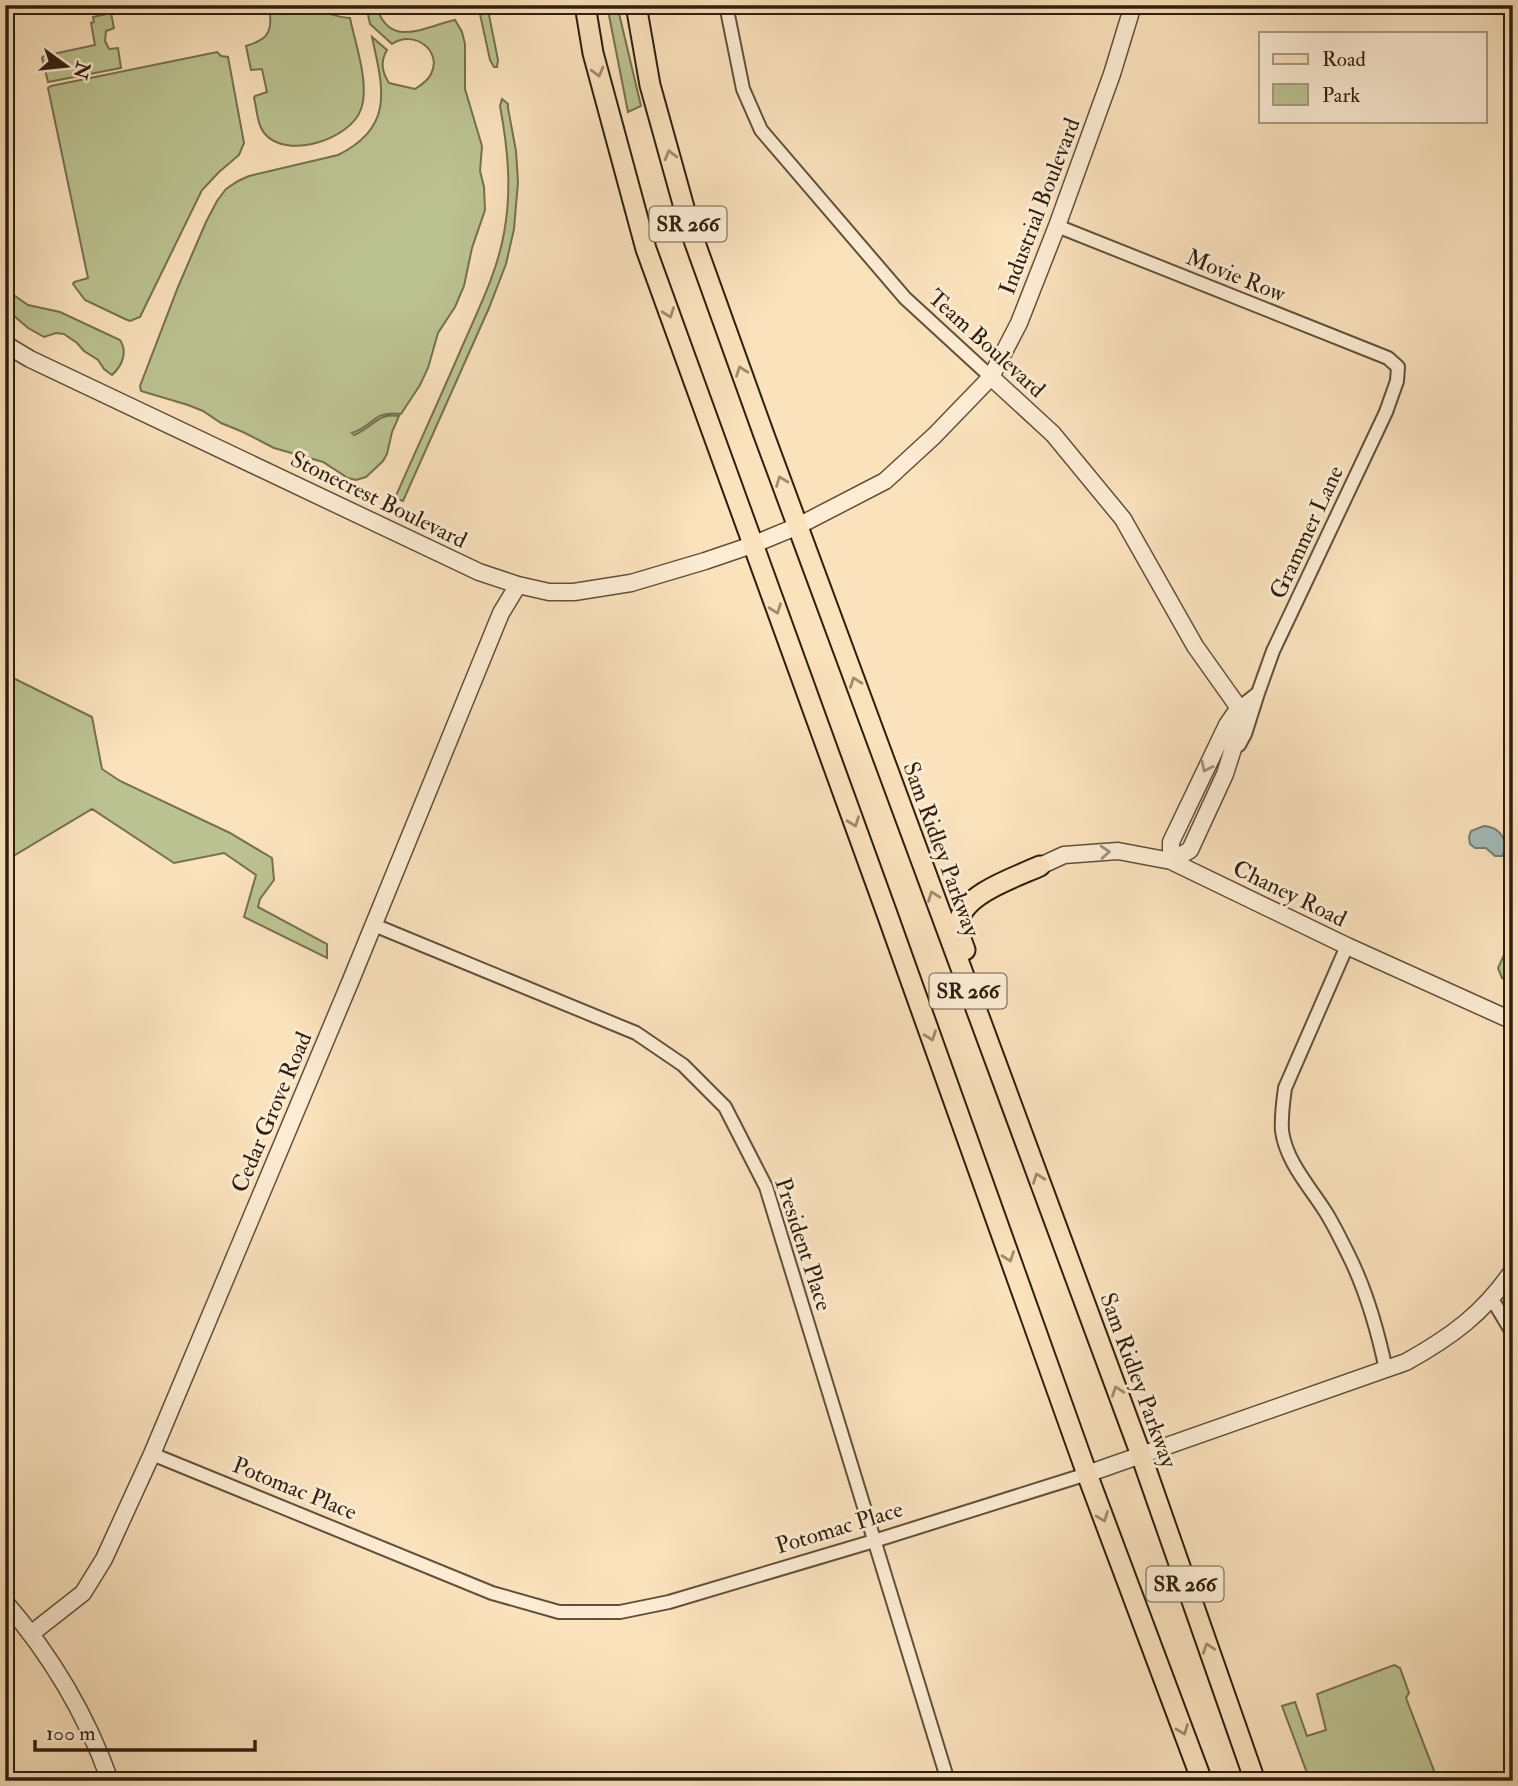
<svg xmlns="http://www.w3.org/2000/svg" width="1518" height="1786" viewBox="0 0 1518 1786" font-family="'IM FELL Double Pica',serif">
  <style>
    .green { fill: #bcc392; stroke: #767050; stroke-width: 2 }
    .water { fill: #a1bcba; stroke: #747d75; stroke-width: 2 }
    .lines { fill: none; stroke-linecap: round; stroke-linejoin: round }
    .minor-casing { stroke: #624f3a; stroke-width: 16 }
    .tertiary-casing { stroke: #624f3a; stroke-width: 19 }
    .primary-casing { stroke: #301e0e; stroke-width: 23 }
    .minor { stroke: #fcecd4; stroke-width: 12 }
    .tertiary { stroke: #fcecd4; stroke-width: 16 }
    .primary { stroke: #fae2bd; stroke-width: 19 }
    .oneway { stroke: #9f8a6e }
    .oneway2 { stroke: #a08f7b }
    .labels { text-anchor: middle; stroke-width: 6; stroke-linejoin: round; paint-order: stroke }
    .shield { fill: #fcecd4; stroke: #6d5c49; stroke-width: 2 }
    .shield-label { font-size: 21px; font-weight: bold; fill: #301e0e }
    .street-label { font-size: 23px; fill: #301e0e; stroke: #fcecd4 }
  </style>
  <rect width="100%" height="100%" fill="#fae2bd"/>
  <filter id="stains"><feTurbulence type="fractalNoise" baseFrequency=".00286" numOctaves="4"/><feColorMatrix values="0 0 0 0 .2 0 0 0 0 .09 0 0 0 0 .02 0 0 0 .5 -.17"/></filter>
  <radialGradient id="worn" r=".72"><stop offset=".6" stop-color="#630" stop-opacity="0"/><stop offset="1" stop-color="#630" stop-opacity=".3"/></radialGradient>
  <!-- green -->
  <path class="green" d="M 310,5 C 317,6 319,10 326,13 C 333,15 343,18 350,18 C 355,43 370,84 361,109 C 351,139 287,160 265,134 C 257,125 257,109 254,98 L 255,96 L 267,92 L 262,69 L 251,70 L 246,46 C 265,40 272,35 270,14 Z
    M 366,5 L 376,5 C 389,50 423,27 455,20 L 462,32 L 465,44 L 465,89 L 482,146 L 480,171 L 484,187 L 485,210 L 472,248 L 464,286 L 455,307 L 438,333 L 428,368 L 420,385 L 401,414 C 373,410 374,426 352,433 L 354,435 C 373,428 377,412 399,416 L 392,432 L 387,454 L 383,461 L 366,477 L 356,480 L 348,478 L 323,462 L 274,448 L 243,432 L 221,423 L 203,411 L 188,405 L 141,391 L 140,386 L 178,287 L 206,222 L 217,201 L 226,189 L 238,181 L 249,176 L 338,155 C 395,127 383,88 372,37 L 387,50 C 380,62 382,72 389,83 L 415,89 C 421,85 428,81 431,74 C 443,51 414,29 392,44 L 370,24 Z
    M 478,5 L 487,5 L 498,60 L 497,67 L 494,67 L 490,60 Z
    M 607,5 L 617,5 L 641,106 L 628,112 Z
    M 111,13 L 114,28 L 106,31 L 105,41 L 109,49 L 118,48 L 121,68 L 48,82 L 42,58 L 44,56 L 95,45 L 91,23 L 94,22 L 93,17 Z
    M 217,52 L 221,56 L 228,57 L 244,143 L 239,155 L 219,172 L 202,190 L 140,317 L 130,321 L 125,319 L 85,300 L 73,284 L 74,282 L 88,278 L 48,88 L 51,86 Z
    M 502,99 L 508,104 L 508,108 L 516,151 L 518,182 L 514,229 L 506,264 L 489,308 L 403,501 L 395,498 C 417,448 440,398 462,347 C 478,310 497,273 504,233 C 512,190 508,149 500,106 Z
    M 5,289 L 28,305 L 60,312 L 120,340 C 128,352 122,366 112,375 L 104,369 L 98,360 L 84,351 L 77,343 L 64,334 L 56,333 L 44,337 L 28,328 L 5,308 Z
    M 5,674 L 92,717 L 102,769 L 120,781 L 230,833 L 272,858 L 274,880 L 260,899 L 258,907 L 327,944 L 327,958 L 244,917 L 256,875 L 224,853 L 174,863 L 92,809 L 5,861 Z
    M 1513,943 L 1513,984 L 1502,978 L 1498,968 L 1509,944 Z
    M 1394,1665 L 1400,1668 L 1409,1693 L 1406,1698 L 1438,1781 L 1310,1781 L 1282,1706 L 1295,1702 L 1307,1736 L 1326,1730 L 1317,1694 Z"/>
  <!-- water -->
  <path class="water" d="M 1484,826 C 1498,827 1503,835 1507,847 L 1502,856 L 1495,856 L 1486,848 L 1475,848 L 1470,844 L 1469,837 L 1471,831 Z"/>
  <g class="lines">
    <!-- minor casing -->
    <g class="minor-casing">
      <path id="minor" d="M 726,5 L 743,89 L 761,130 L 905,298 L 991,377
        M 1057,226 L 1388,358 L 1398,367 L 1397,381 L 1386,412 L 1273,651 L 1258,693 L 1239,708
        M 1239,745 L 1245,734 L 1258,693
        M 374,925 L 636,1033 L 683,1065 L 725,1107 L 766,1187 L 948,1781
        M 1347,946 L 1285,1088 C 1283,1102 1281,1116 1282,1131 C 1286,1161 1309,1186 1325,1211 C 1334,1225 1342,1242 1350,1258 C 1367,1293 1378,1332 1386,1370
        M 1492,1299 L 1513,1334
        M 152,1454 L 492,1593 L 559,1612 L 620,1612 L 669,1602 L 874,1541 L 1087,1474"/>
    </g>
    <!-- tertiary casing -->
    <g class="tertiary-casing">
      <path id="tertiary" d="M 5,344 L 30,359 L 479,572 L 518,585 L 549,592 L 574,592 L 631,583 L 705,561 L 752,545 L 798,526 L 885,481 L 934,436 L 991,377 L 1019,323 L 1057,226 L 1112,74 L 1133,5
        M 991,377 L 1053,434 L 1123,519 L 1195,646 L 1239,708 L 1238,733 L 1225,774 L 1190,850 L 1171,861
        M 1171,861 L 1171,842 L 1227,725 L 1238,709
        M 1040,866 L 1064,855 L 1118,851 L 1171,861 L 1347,946 L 1513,1021
        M 1087,1474 L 1406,1362 C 1451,1337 1484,1313 1513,1270
        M 5,1602 C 50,1654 87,1716 110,1781
        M 32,1633 L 83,1593 L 104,1559 L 152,1454 L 351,980 L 501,613 L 518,585"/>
    </g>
    <!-- primary casing -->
    <g class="primary-casing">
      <path id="primary" d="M 585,5 L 593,53 L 646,249 L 886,911 L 1087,1474 L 1202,1781
        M 636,5 L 650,85 L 690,229 L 764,435 L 1141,1455 L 1255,1781
        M 965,950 C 962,941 957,932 959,922 C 963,894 1016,877 1040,866"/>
    </g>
    <!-- minor -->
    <use href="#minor" class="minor"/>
    <!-- tertiary -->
    <use href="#tertiary" class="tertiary"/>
    <!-- primary -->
    <use href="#primary" class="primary"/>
  </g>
  <!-- one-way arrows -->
  <defs><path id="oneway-chevron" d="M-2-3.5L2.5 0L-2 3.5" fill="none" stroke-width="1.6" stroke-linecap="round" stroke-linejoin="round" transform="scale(1.75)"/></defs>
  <g class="oneway">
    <use href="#oneway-chevron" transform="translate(598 72) rotate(75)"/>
    <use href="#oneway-chevron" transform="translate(670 155) rotate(-105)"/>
    <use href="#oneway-chevron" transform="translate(669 313) rotate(70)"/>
    <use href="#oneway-chevron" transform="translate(741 371) rotate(-110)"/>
    <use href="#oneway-chevron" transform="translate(781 481) rotate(-111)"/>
    <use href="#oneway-chevron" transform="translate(776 609) rotate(70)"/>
    <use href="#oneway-chevron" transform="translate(855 682) rotate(-110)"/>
    <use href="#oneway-chevron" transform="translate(854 822) rotate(70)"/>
    <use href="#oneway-chevron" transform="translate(933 896) rotate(-110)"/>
    <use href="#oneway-chevron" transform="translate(931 1036) rotate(70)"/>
    <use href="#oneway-chevron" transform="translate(1038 1178) rotate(-110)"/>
    <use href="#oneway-chevron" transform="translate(1009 1257) rotate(70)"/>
    <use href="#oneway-chevron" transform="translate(1117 1391) rotate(-110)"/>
    <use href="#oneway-chevron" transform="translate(1103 1517) rotate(69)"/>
    <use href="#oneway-chevron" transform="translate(1208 1648) rotate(-109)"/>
    <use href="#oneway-chevron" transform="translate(1183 1730) rotate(69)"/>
  </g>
  <g class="oneway2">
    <use href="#oneway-chevron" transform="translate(1206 767) rotate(116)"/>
    <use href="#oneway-chevron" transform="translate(1105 852) rotate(-4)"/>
  </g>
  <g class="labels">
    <!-- shield labels -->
    <g class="shield">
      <rect x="649.5" y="206.5" width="77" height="35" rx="5"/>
      <rect x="929.5" y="973.5" width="77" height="35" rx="5"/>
      <rect x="1146.5" y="1566.5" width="77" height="35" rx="5"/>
    </g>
    <g class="shield-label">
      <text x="688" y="231">SR 266</text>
      <text x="968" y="998">SR 266</text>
      <text x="1185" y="1591">SR 266</text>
    </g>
    <!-- street labels -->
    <g class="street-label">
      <text transform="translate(1039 206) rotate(-69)" y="8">Industrial Boulevard</text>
      <text transform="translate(1236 275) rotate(22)" y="8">Movie Row</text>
      <text transform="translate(987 343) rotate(42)" y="8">Team Boulevard</text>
      <text transform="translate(379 499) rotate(26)" y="8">Stonecrest Boulevard</text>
      <text transform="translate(1306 532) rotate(-65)" y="8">Grammer Lane</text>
      <text transform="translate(942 849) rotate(70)" y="8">Sam Ridley Parkway</text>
      <text transform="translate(1290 893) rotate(26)" y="8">Chaney Road</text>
      <text transform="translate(271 1112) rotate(-67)" y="8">Cedar Grove Road</text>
      <text transform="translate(804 1244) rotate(72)" y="8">President Place</text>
      <text transform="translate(1139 1380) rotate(70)" y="8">Sam Ridley Parkway</text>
      <text transform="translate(295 1488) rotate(22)" y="8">Potomac Place</text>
      <text transform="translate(839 1527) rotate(-17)" y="8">Potomac Place</text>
    </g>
  </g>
  <!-- margin -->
  <rect width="1518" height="1786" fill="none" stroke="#fae2bd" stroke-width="28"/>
  <rect x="7" y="7" width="1504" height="1772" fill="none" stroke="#301e0e" stroke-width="3.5"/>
  <rect x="14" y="14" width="1490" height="1758" fill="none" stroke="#301e0e" stroke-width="2"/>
  <!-- legend -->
  <rect x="1259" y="32" width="228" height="91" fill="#fcecd4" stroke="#aa9a85" stroke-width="2"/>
  <rect x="1273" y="54" width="35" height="10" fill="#fae2bd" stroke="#aa9a85" stroke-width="2"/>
  <text x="1322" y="66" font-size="21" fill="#301e0e">Road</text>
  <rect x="1273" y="84" width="35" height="21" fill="#bcc392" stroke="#aa9a85" stroke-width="2"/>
  <text x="1322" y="102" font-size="21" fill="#301e0e">Park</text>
  <!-- north arrow -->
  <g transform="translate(66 66) rotate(105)" stroke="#fcecd4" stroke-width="5" paint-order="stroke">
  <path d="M0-5L12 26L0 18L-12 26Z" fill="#301e0e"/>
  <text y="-10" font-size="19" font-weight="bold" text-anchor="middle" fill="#301e0e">N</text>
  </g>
  <!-- scale -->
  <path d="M35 1740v10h220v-10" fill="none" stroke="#301e0e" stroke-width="3.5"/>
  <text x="46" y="1740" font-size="21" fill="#301e0e" stroke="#fcecd4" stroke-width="5" paint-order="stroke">100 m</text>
  <rect width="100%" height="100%" filter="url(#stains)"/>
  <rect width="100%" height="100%" fill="url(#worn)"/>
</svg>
